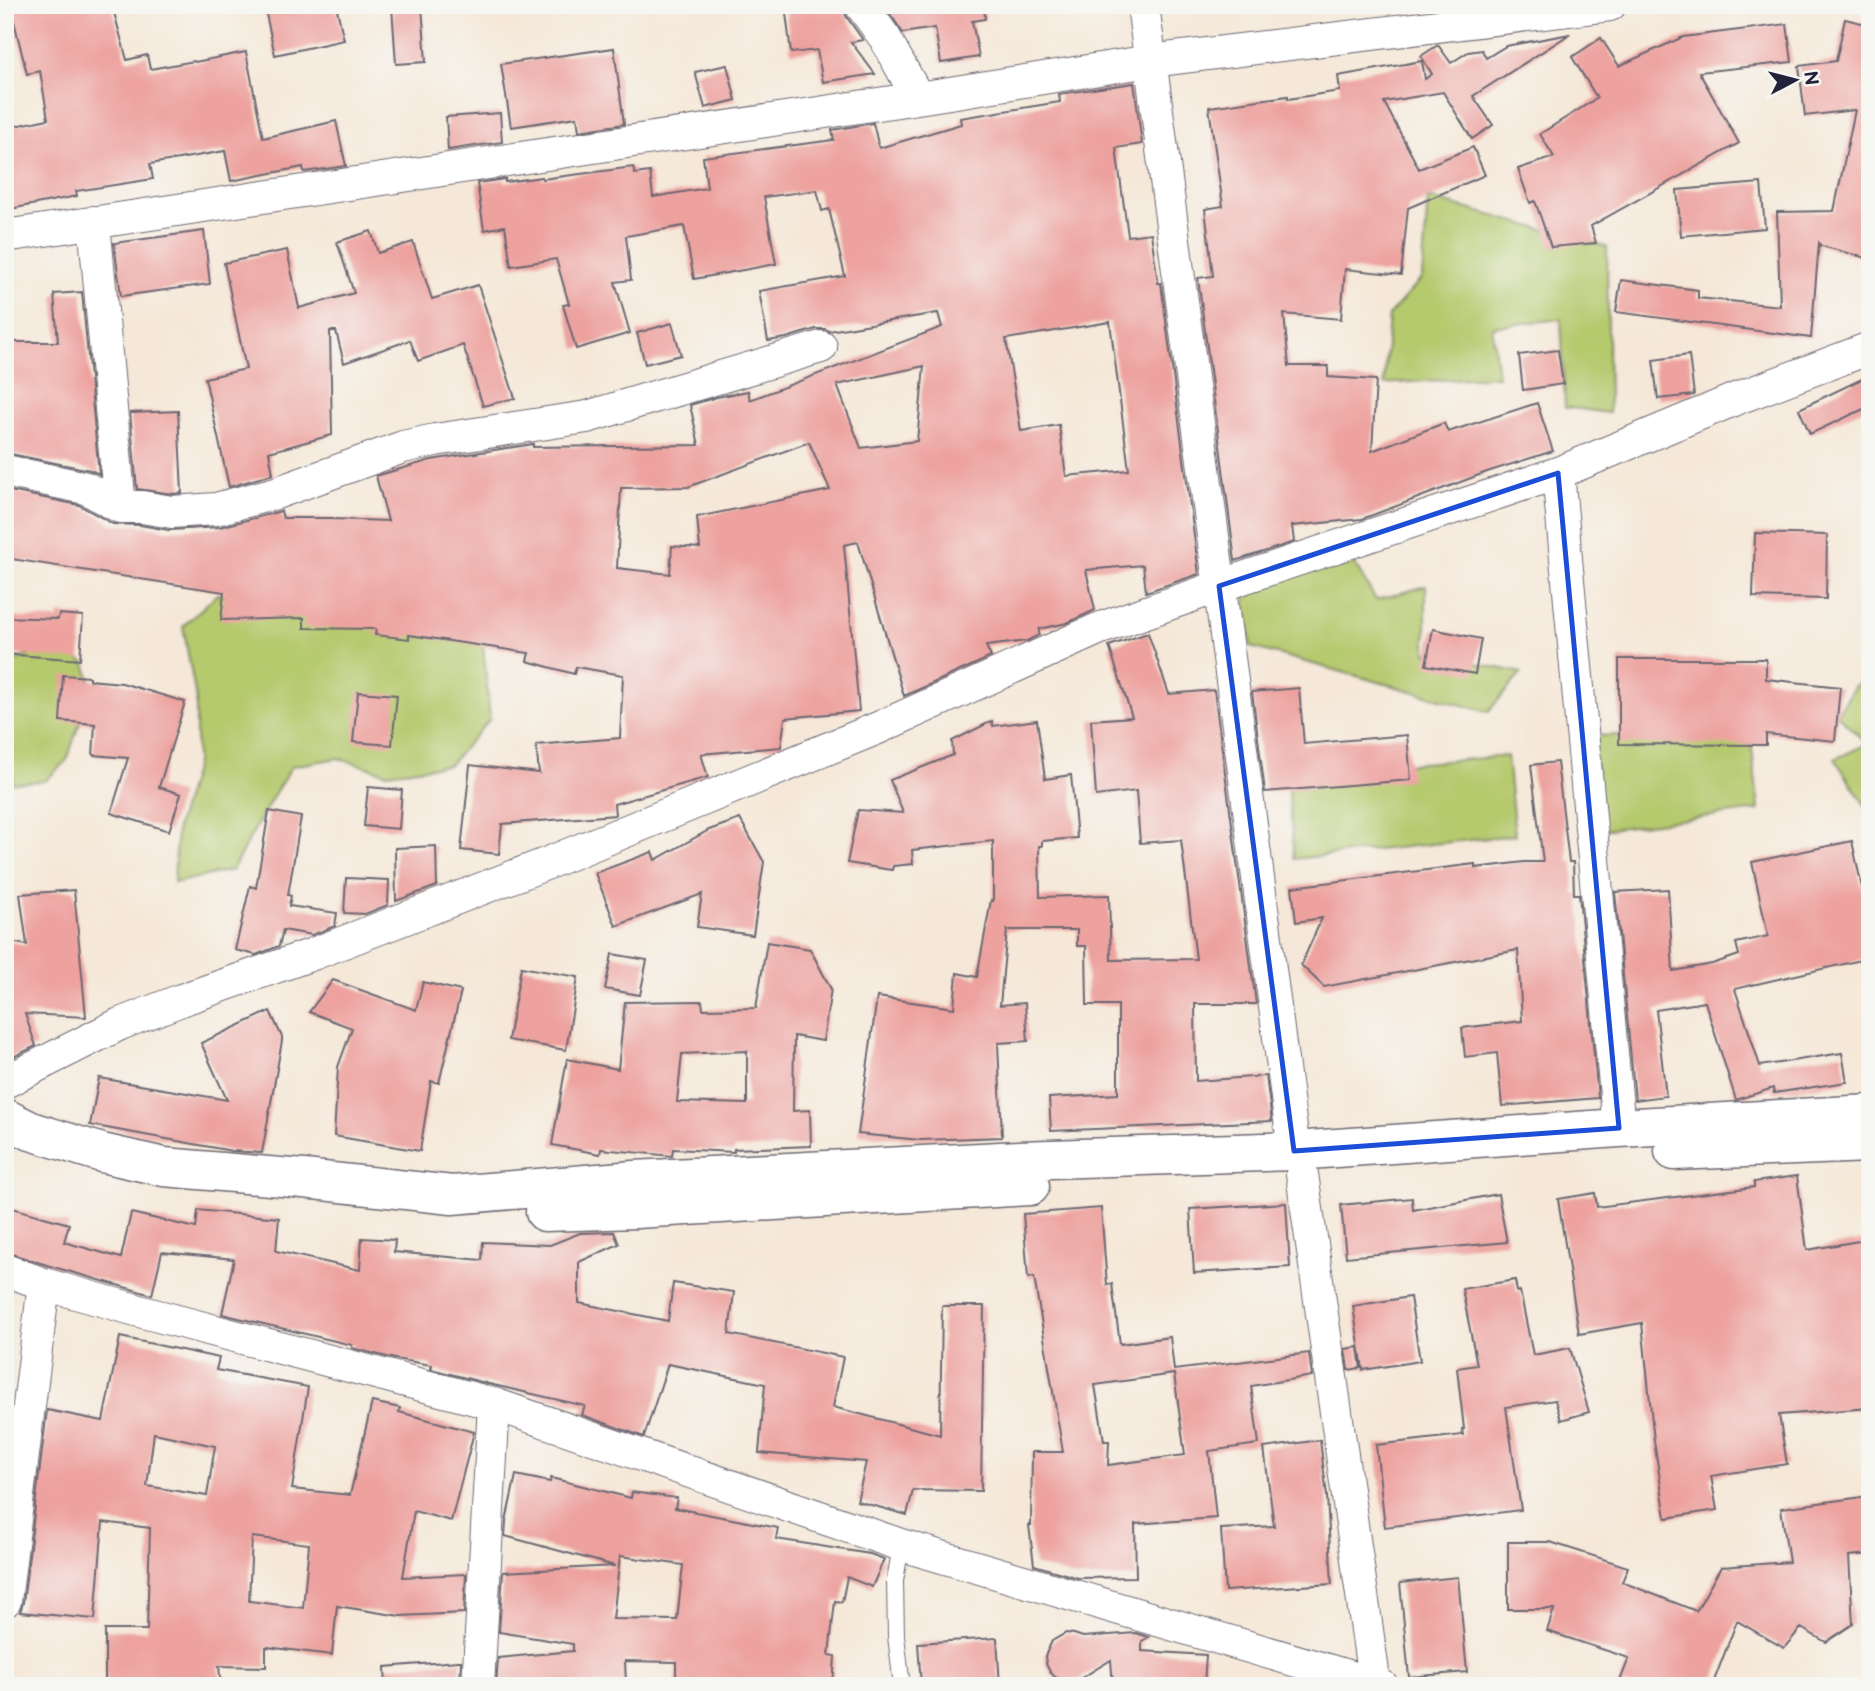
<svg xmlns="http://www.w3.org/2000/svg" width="1875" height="1691" viewBox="0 0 1875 1691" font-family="'Balsamiq Sans',sans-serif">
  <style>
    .green { fill: #b5c96d; stroke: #6c7654; stroke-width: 2 }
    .building { fill: #eda29f; fill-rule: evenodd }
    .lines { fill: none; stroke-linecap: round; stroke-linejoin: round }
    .service-casing { stroke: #6c6772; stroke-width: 18 }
    .minor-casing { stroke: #6c6772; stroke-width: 34 }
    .tertiary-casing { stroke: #6c6772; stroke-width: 41 }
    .service { stroke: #fff; stroke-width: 16 }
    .minor { stroke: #fff; stroke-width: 32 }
    .tertiary { stroke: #fff; stroke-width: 38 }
    .marked { fill: none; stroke: #1d4ed8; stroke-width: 5; stroke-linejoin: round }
  </style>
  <rect width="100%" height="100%" fill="#f6f6f2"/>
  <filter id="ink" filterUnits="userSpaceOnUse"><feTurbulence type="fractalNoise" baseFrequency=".0143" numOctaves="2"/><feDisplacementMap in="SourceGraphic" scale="14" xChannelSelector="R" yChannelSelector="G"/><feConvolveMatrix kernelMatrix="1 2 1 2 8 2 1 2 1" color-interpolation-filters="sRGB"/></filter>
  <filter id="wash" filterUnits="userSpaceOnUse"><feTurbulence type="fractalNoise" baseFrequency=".00686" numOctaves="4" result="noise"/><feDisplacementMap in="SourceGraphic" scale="28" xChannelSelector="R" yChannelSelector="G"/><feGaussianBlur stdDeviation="1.57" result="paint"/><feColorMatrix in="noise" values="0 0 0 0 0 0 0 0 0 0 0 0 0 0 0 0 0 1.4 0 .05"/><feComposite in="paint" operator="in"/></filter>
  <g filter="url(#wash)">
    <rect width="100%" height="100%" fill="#f5e8d8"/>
    <!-- green -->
    <path class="green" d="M 1428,198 L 1607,247 L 1609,413 L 1565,407 L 1561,319 L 1492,327 L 1498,376 L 1384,384 L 1389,315 L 1422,278 Z
      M 1343,545 L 1376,600 L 1426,586 L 1426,653 L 1522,673 L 1488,712 L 1251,647 L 1243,578 Z
      M 217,594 L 483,645 L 490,719 L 449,765 L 387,773 L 338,758 L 292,766 L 273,796 L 232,870 L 174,883 L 177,826 L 196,763 L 196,698 L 183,626 Z
      M 56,646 L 85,663 L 96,699 L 78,727 L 67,760 L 45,781 L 13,783 L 9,743 L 5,742 L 5,664 Z
      M 1856,684 L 1870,685 L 1870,807 L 1867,808 L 1835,759 L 1867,744 L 1837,714 Z
      M 1750,731 L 1759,810 L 1602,830 L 1593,736 Z
      M 1507,756 L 1515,835 L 1294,859 L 1287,774 Z"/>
    <g id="blocks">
      <!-- building -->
      <path class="building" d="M 10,5 L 112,5 L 127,60 L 147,55 L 150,69 L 194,61 L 195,62 L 246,52 L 263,138 L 336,121 L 346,166 L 304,172 L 303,167 L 231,181 L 225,151 L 150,164 L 153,179 L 76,191 L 77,196 L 5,210 L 5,128 L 48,119 L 40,71 L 27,74 Z
        M 264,5 L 336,5 L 344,40 L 275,55 Z
        M 422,5 L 426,62 L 396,64 L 392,7 Z
        M 785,5 L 843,5 L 846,16 L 863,40 L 851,42 L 875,74 L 823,82 L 817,50 L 791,53 Z
        M 884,5 L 984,5 L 985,19 L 972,21 L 979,57 L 941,63 L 935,28 L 903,33 Z
        M 1845,19 L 1870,25 L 1870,259 L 1821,246 L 1819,243 L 1811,338 L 1616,312 L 1621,280 L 1698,290 L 1698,298 L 1780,306 L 1777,212 L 1834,211 L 1855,110 L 1805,116 L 1799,66 L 1836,61 Z
        M 1787,24 L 1792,62 L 1699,72 L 1739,143 L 1591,226 L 1596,243 L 1551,247 L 1535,201 L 1530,203 L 1518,169 L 1554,157 L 1540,134 L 1597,98 L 1572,57 L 1601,38 L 1619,66 L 1683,37 Z
        M 1570,34 L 1473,96 L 1493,125 L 1472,139 L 1443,92 L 1384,102 L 1419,169 L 1473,147 L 1485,175 L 1408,208 L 1401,275 L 1345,269 L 1341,319 L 1284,314 L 1289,366 L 1328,366 L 1328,377 L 1376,380 L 1372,451 L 1444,423 L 1448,432 L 1537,403 L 1553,451 L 1487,472 L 1362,519 L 1292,526 L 1294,542 L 1235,561 L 1198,278 L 1213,276 L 1205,209 L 1223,206 L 1209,107 L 1288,96 L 1288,99 L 1340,91 L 1338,76 L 1422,61 L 1425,79 L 1432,74 L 1421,56 L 1438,45 L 1451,63 L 1468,52 L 1482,50 L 1486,58 L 1506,46 Z
        M 614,48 L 624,124 L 579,131 L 577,117 L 511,127 L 501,64 Z
        M 727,65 L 736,100 L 705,108 L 695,72 Z
        M 1134,83 L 1142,144 L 1116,148 L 1128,236 L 1151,233 L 1158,283 L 1161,283 L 1199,574 L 1146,592 L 1143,565 L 1086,570 L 1095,610 L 1067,623 L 1039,629 L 1039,635 L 1027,641 L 986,646 L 991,657 L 904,696 L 858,542 L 844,545 L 859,711 L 785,718 L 781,747 L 701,754 L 708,777 L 614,804 L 615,815 L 502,824 L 499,854 L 461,850 L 470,765 L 539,773 L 536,745 L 620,738 L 623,675 L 576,667 L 574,674 L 527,661 L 529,653 L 409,635 L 409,639 L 375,635 L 376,629 L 304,628 L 304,618 L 221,620 L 224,592 L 5,558 L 5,490 L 79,505 L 113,524 L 140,525 L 169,530 L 220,527 L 281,511 L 283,518 L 333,518 L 333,519 L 388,521 L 376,476 L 431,460 L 533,444 L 533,447 L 699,445 L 690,405 L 717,397 L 748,391 L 750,400 L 942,327 L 938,313 L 829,331 L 825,329 L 816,329 L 786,338 L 768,341 L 759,291 L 845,276 L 829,209 L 822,211 L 817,190 L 764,197 L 776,264 L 694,279 L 684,226 L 626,236 L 631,280 L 615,282 L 630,333 L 576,349 L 563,305 L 569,304 L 556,259 L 511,266 L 505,226 L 484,230 L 477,183 L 505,179 L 505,182 L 542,177 L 542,179 L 633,167 L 635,174 L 650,172 L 653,197 L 707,188 L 703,157 L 834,140 L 832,130 L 873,123 L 879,148 L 961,124 L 960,118 L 1060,102 L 1059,94 ZM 1110,322 L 1129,470 L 1066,476 L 1059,425 L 1021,431 L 1006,339 ZM 924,366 L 917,441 L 861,448 L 837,385 ZM 809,442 L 830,490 L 697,517 L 700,548 L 672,546 L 670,574 L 617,568 L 621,488 L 688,487 Z
        M 500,113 L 502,142 L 448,150 L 446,117 Z
        M 1761,183 L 1765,228 L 1681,236 L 1677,190 Z
        M 204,231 L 210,284 L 121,296 L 114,243 Z
        M 371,231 L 378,253 L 413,242 L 432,299 L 478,285 L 515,398 L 483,406 L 463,345 L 418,361 L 410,340 L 344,363 L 336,331 L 330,331 L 332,435 L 269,452 L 273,474 L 229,487 L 205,378 L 246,369 L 224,263 L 287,250 L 299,308 L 354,293 L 337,242 Z
        M 82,292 L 99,474 L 90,470 L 5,453 L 5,399 L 9,399 L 9,342 L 58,342 L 54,294 Z
        M 672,323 L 681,355 L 645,364 L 637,333 Z
        M 1558,350 L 1563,384 L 1523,390 L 1519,355 Z
        M 1689,355 L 1694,395 L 1658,399 L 1653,360 Z
        M 1870,375 L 1870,406 L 1810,434 L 1799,409 Z
        M 178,411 L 182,493 L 173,494 L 137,489 L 130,413 Z
        M 1755,533 L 1827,535 L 1826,599 L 1753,597 Z
        M 59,614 L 83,616 L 80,660 L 5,654 L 5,617 L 58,619 Z
        M 1433,629 L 1481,639 L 1475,674 L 1426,665 Z
        M 1148,633 L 1169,694 L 1214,690 L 1256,1004 L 1195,1004 L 1196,1081 L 1266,1076 L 1272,1121 L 1051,1131 L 1049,1098 L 1118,1094 L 1118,1005 L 1087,1005 L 1086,946 L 1077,946 L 1077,930 L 1007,930 L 1000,1005 L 1025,1003 L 1028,1041 L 998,1043 L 1002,1137 L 921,1140 L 858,1134 L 877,997 L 954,1008 L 957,973 L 977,977 L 991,900 L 993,901 L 993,841 L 912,850 L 913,864 L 893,866 L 892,870 L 847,863 L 858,810 L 903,813 L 890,780 L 953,755 L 952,741 L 992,721 L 993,726 L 1037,720 L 1045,779 L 1071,775 L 1077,838 L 1042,841 L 1042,846 L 1039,846 L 1040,897 L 1109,895 L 1111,960 L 1196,959 L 1181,840 L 1140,843 L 1136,791 L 1096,796 L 1091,720 L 1132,717 L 1109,646 Z
        M 1619,659 L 1766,659 L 1766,679 L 1840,687 L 1835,741 L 1766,734 L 1766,745 L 1619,744 Z
        M 63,675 L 89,677 L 89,680 L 122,683 L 185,702 L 159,787 L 181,794 L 169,831 L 111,813 L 128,758 L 93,755 L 95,724 L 60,721 Z
        M 1299,688 L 1304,744 L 1407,735 L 1411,780 L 1265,792 L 1252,692 Z
        M 358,692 L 397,695 L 392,745 L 353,742 Z
        M 1557,762 L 1569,862 L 1573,862 L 1574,894 L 1579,894 L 1598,1098 L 1502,1106 L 1497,1053 L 1465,1057 L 1462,1028 L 1522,1021 L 1518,950 L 1324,987 L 1301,965 L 1322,918 L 1296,922 L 1292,887 L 1475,864 L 1475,868 L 1524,862 L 1543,862 L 1531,765 Z
        M 368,787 L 402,790 L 399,829 L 364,826 Z
        M 269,811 L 301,817 L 288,895 L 291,896 L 289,906 L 337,913 L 335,926 L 312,935 L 283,930 L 279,946 L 256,955 L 235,950 L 250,886 L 256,888 Z
        M 740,819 L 764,862 L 753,935 L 697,927 L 702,894 L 616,926 L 595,873 L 652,852 L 655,860 L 709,830 Z
        M 1852,841 L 1870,925 L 1870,958 L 1735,989 L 1760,1066 L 1842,1053 L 1847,1082 L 1774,1093 L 1773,1088 L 1736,1100 L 1705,1002 L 1656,1010 L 1666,1096 L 1635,1100 L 1615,892 L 1668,889 L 1673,971 L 1712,964 L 1739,955 L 1736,943 L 1768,936 L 1752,862 Z
        M 436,846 L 437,886 L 396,901 L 395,848 Z
        M 346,878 L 389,880 L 388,905 L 365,914 L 344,913 Z
        M 74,890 L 86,1017 L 25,1014 L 36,1046 L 5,1061 L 5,941 L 27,945 L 20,894 Z
        M 767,942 L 810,949 L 831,989 L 823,1041 L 794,1036 L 793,1111 L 810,1110 L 811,1146 L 734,1149 L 734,1152 L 673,1149 L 672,1156 L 601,1149 L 600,1154 L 552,1145 L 567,1059 L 618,1069 L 625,1002 L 702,1001 L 703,1009 L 756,1008 ZM 747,1051 L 747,1104 L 677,1102 L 682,1054 Z
        M 612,954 L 647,960 L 640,995 L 605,989 Z
        M 521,967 L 578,977 L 566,1050 L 508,1040 Z
        M 333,980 L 416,1010 L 423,982 L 461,991 L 439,1083 L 431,1081 L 420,1151 L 334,1136 L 338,1067 L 352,1028 L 309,1012 Z
        M 270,1011 L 282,1037 L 282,1041 L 262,1153 L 232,1151 L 90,1125 L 99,1078 L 227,1100 L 201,1043 Z
        M 1797,1176 L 1807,1250 L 1870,1239 L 1870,1408 L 1779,1415 L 1787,1464 L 1711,1476 L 1717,1510 L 1666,1518 L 1654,1441 L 1642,1323 L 1579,1334 L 1558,1199 L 1595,1193 L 1597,1207 L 1754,1187 L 1754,1182 Z
        M 1498,1194 L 1507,1242 L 1346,1257 L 1341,1205 L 1412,1198 L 1413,1210 Z
        M 1286,1203 L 1290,1267 L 1194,1273 L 1190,1209 Z
        M 5,1206 L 69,1224 L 64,1242 L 121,1258 L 131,1213 L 196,1228 L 198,1210 L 279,1218 L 276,1251 L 360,1270 L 362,1238 L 395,1240 L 394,1252 L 482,1260 L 483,1242 L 550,1245 L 580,1233 L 614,1232 L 619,1244 L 579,1262 L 579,1303 L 668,1321 L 673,1283 L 734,1292 L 729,1334 L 843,1357 L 833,1407 L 940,1435 L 942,1306 L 984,1306 L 981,1491 L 913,1490 L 907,1515 L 857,1501 L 866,1462 L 759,1453 L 765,1384 L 668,1364 L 644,1437 L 582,1415 L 585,1406 L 489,1384 L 431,1369 L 432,1365 L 395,1359 L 352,1348 L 352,1345 L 222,1314 L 234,1259 L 162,1252 L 152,1295 L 50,1266 L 5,1252 Z
        M 1101,1208 L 1107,1285 L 1112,1284 L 1120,1344 L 1170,1337 L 1174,1370 L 1309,1353 L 1312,1376 L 1251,1386 L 1259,1444 L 1209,1451 L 1216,1518 L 1135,1524 L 1136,1577 L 1078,1578 L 1034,1565 L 1029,1525 L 1031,1525 L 1032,1452 L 1063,1452 L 1034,1277 L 1028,1278 L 1023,1214 ZM 1174,1374 L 1185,1455 L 1108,1465 L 1109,1441 L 1104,1441 L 1095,1385 Z
        M 1515,1280 L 1517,1292 L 1520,1291 L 1533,1355 L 1570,1348 L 1589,1412 L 1561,1420 L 1555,1400 L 1506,1407 L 1521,1510 L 1385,1527 L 1376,1445 L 1463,1435 L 1462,1429 L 1464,1429 L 1457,1368 L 1477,1365 L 1462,1289 Z
        M 1410,1297 L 1420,1361 L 1363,1370 L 1353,1306 Z
        M 120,1337 L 219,1358 L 216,1370 L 308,1387 L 292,1489 L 350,1495 L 372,1402 L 400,1408 L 399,1412 L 474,1432 L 451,1521 L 414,1511 L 403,1577 L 466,1574 L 464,1613 L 400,1616 L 337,1606 L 332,1655 L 266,1647 L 266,1667 L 219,1666 L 221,1686 L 105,1686 L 105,1630 L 147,1630 L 150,1528 L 103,1522 L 95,1619 L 20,1612 L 23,1603 L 47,1410 L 103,1421 ZM 154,1433 L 215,1446 L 207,1496 L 147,1486 ZM 252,1537 L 309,1544 L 303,1608 L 249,1601 Z
        M 1358,1347 L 1361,1368 L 1348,1370 L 1345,1349 Z
        M 1320,1440 L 1327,1496 L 1332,1584 L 1225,1591 L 1221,1529 L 1274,1526 L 1264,1448 Z
        M 516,1475 L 550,1482 L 551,1478 L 631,1498 L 632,1492 L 677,1498 L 675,1508 L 778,1528 L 776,1539 L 870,1554 L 884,1559 L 872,1587 L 847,1577 L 842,1602 L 835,1601 L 829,1655 L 835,1656 L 833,1686 L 676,1686 L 676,1662 L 625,1661 L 626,1684 L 496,1686 L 498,1658 L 573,1651 L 573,1644 L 499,1632 L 503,1572 L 615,1566 L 505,1536 L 506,1521 ZM 620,1556 L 683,1565 L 677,1620 L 613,1619 Z
        M 1870,1496 L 1870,1554 L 1849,1556 L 1853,1624 L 1826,1642 L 1801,1628 L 1784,1648 L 1737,1621 L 1712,1686 L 1618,1686 L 1629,1658 L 1547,1631 L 1554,1609 L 1508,1609 L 1508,1542 L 1550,1542 L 1628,1567 L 1622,1582 L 1696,1611 L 1721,1567 L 1789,1562 L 1781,1508 Z
        M 1458,1577 L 1467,1672 L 1409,1677 L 1400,1583 Z
        M 1066,1633 L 1074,1634 L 1083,1637 L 1136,1633 L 1149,1637 L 1142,1641 L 1142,1651 L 1206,1655 L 1204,1686 L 1113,1686 L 1111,1660 L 1078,1680 L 1063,1681 L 1055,1677 L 1050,1672 L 1046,1664 L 1045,1656 L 1052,1641 Z
        M 997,1638 L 1000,1686 L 921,1686 L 918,1643 Z
        M 458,1661 L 461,1661 L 460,1686 L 386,1686 L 385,1667 Z"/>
    </g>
  </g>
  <g filter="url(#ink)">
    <use href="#blocks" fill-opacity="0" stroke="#6c6772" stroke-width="2"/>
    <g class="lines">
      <!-- service casing -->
      <g class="service-casing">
        <path id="service" d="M 901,1545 L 895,1581 L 896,1636 L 902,1686"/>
      </g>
      <!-- minor casing -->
      <g class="minor-casing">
        <path id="minor" d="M 861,5 L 885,38 L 918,98
          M 1143,5 L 1294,1151
          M 94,222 L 120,507
          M 5,236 L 918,98 L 1150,61 L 1610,5
          M 5,471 L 86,488 L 120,507 L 142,507 L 172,512 L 216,509 L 276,493 L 403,447 L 435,440 L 587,417 L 821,347
          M 1558,473 L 1619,1128
          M 5,1082 L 120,1024 L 181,1000 L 313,954 L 548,863 L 878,728 L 1098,629 L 1243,578 L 1558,473 L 1738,398 L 1870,348
          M 1302,1174 L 1375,1686
          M 5,1270 L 44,1284 L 143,1312 L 494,1404 L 901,1545 L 1382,1686
          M 5,1601 L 44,1284
          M 478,1686 L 494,1404"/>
      </g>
      <!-- tertiary casing -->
      <g class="tertiary-casing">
        <path id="tertiary" d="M 5,1118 L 31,1131 L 102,1153 L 164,1167 L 304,1179 L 452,1195 L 634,1180 L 1019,1160 L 1294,1151 L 1619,1128 L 1870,1114
          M 1674,1151 L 1870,1143
          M 545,1212 L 636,1209 L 1030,1186"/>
      </g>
      <!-- service -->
      <use href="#service" class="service"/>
      <!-- minor -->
      <use href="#minor" class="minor"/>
      <!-- tertiary -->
      <use href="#tertiary" class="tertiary"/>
    </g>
  </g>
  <!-- marked area -->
  <path class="marked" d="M 1558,473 L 1619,1128 L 1294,1151 L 1219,586 Z"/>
  <!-- margin -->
  <rect width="1875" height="1691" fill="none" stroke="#f6f6f2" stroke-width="28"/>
  <!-- north arrow -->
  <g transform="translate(1795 80) rotate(83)" stroke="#f6f6f2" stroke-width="5" paint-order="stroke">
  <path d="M0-5L12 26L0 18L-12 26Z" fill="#22223b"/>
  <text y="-10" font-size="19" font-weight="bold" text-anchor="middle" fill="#22223b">N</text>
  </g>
</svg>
